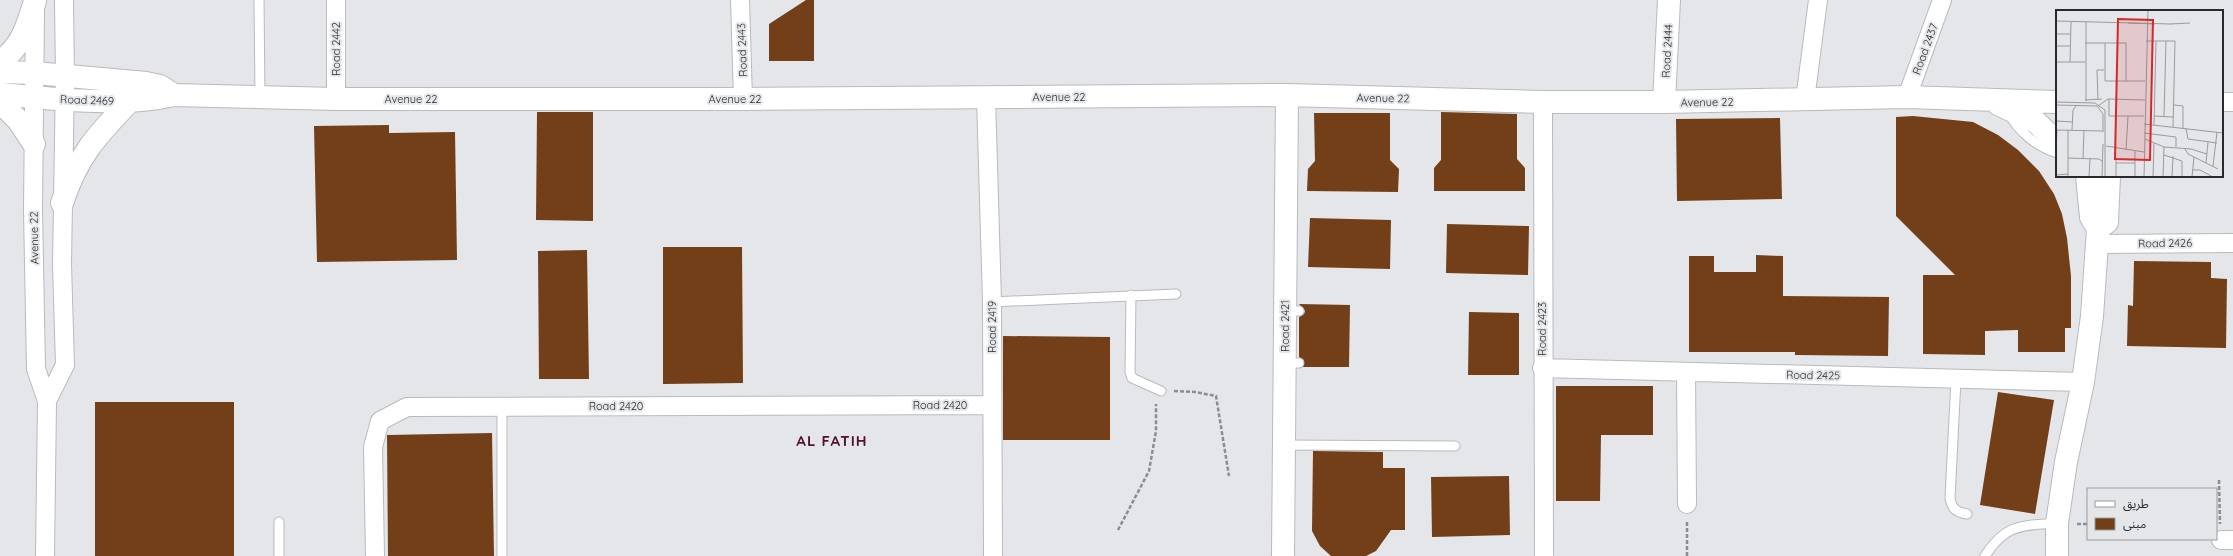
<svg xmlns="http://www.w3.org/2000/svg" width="2233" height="556" viewBox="0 0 2233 556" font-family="Quicksand,'Noto Sans Arabic',sans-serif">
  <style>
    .building { fill: #723f18 }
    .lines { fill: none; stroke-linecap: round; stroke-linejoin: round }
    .service-casing { stroke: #b8babd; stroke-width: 11 }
    .minor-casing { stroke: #b8babd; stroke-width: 20 }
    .tertiary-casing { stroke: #b8babd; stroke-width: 24 }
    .path { stroke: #8c8d8f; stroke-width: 2.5; stroke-dasharray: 4 2; stroke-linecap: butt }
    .service { stroke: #fff; stroke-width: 9 }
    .minor { stroke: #fff; stroke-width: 18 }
    .tertiary { stroke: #fff; stroke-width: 22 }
    .labels { text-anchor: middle; stroke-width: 4; stroke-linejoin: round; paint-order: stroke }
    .street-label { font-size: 11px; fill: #292a2b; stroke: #e4e6e9 }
    .district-label { font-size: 15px; font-weight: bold; letter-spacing: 1px; fill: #51112f; stroke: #e4e6e9 }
    .inset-road { fill: none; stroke: #999b9d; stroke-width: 1 }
    .view { fill: #d62828; fill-opacity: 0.15; stroke: #d62828; stroke-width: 2 }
    .inset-edge { fill: none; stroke: #292a2b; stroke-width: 2 }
  </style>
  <rect width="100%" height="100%" fill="#e4e6e9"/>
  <!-- building -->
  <path class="building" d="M 806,0 L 814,0 L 814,61 L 769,61 L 769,24 Z
    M 537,112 L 593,112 L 593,221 L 536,220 Z
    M 1441,112 L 1517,114 L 1517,159 L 1525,168 L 1525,191 L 1434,191 L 1434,168 L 1441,160 Z
    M 1314,113 L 1390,113 L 1390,160 L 1399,169 L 1398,192 L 1307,191 L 1308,169 L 1315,161 Z
    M 1913,116 L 1973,122 L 1998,135 L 2018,150 L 2039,171 L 2054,194 L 2062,214 L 2067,238 L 2071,276 L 2071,328 L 2065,328 L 2065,352 L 2018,352 L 2018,330 L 1985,331 L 1985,355 L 1923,354 L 1923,275 L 1955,275 L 1896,216 L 1896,117 Z
    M 1780,118 L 1782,199 L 1677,201 L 1676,119 Z
    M 389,125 L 389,133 L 455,132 L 457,260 L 317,262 L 314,126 Z
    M 1310,218 L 1391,220 L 1390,269 L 1308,267 Z
    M 1447,224 L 1529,226 L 1528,275 L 1446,273 Z
    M 663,247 L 742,247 L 743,383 L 663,384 Z
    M 587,250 L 589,379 L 539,379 L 538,251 Z
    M 1756,255 L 1783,256 L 1783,296 L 1889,297 L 1888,356 L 1795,355 L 1795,352 L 1689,352 L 1689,256 L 1714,256 L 1714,272 L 1756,272 Z
    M 2134,261 L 2211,262 L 2211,278 L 2227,279 L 2226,348 L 2127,346 L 2128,305 L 2133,306 Z
    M 1299,304 L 1350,305 L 1349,367 L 1303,367 L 1304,360 L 1299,357 L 1299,317 L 1304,314 L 1305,311 Z
    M 1469,312 L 1519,313 L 1519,375 L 1468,375 Z
    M 1003,336 L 1110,337 L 1110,440 L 1003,440 Z
    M 1556,386 L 1653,386 L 1653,435 L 1601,435 L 1600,501 L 1556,501 Z
    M 1998,392 L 2054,400 L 2035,514 L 1980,505 Z
    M 95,402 L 234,402 L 234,556 L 95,556 Z
    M 492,433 L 494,556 L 388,556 L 387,435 Z
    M 1313,451 L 1383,452 L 1383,468 L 1405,468 L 1405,530 L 1391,530 L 1376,551 L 1366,556 L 1331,556 L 1320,546 L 1312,531 Z
    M 1509,476 L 1510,535 L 1432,537 L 1431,477 Z"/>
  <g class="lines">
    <!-- service casing -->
    <g class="service-casing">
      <path id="service" d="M 259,0 L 260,97
        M 2009,113 C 2018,132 2038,147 2057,153
        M 1131,295 L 1130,372 L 1132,378 L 1161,391
        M 992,302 L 1176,294
        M 1285,311 L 1299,311
        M 1285,363 L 1299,363
        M 1956,379 L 1950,498 C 1952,509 1956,512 1967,514
        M 502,407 L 502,556
        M 1284,445 L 1455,446
        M 279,522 L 279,556
        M 1985,556 C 2006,523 2022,526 2057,523"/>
    </g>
    <!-- minor casing -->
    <g class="minor-casing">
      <path id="minor" d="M 740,0 L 743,99
        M 35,11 L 33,210 L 36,369 L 47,401 L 45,556
        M 1907,97 L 1942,0
        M 986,98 L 992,302 L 993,556
        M 336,99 L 336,0
        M 1805,100 L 1818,0
        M 1543,102 L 1544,556
        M 2222,102 L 2233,102
        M 2096,244 L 2233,243
        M 1542,368 L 2083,382
        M 1686,372 L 1687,504
        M 47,401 L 65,365 L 62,264 L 65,76 L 64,0
        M 2221,540 L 2233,540
        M 375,556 L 373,447 L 380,421 L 407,407 L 991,405"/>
    </g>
    <!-- tertiary casing -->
    <g class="tertiary-casing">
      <path id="tertiary" d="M 0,62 C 22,46 27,27 35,1
        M 0,72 L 35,73 L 146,83 L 160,86 L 174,95 L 336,99 L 743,99 L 1287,95 L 1543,102 L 1664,102 L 1907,97 L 2057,102
        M 0,94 C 54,99 122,107 174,95
        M 0,102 L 18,120 L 34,144
        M 1664,102 L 1669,0
        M 1998,104 L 2036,122 L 2057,142
        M 62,203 C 77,157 96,136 129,102
        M 2098,229 L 2107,222 L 2109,176
        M 1283,556 L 1287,95
        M 2057,556 L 2057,523 L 2066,462 L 2083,382 L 2092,316 L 2098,229 L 2091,217 L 2087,176"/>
    </g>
    <!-- path -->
    <path class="path" d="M 1174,391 L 1195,392 L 1216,396 L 1229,476
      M 2219,480 L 2220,524
      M 2077,524 L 2088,524
      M 1118,530 L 1149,471 L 1156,431 L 1156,404
      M 1687,556 L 1687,521"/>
    <!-- service -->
    <use href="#service" class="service"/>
    <!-- minor -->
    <use href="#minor" class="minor"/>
    <!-- tertiary -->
    <use href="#tertiary" class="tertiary"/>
  </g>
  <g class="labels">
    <!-- street labels -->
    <g class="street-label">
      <text transform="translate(336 49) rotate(-90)" y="4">Road 2442</text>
      <text transform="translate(1925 49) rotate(-70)" y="4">Road 2437</text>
      <text transform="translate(742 50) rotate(-92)" y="4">Road 2443</text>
      <text transform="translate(1667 51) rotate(-87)" y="4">Road 2444</text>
      <text x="1059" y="101">Avenue 22</text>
      <text transform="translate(1383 98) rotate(1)" y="4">Avenue 22</text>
      <text x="411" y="103">Avenue 22</text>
      <text x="735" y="103">Avenue 22</text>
      <text transform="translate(87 100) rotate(2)" y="4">Road 2469</text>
      <text transform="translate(1707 102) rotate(-1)" y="4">Avenue 22</text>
      <text transform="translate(34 238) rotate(-91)" y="4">Avenue 22</text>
      <text transform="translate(2165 243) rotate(-1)" y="4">Road 2426</text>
      <text transform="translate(1285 326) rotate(-90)" y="4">Road 2421</text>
      <text transform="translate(992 327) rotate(-90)" y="4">Road 2419</text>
      <text transform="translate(1542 329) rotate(-90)" y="4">Road 2423</text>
      <text transform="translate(1813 375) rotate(1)" y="4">Road 2425</text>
      <text x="940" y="409">Road 2420</text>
      <text x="616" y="410">Road 2420</text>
    </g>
    <!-- district labels -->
    <g class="district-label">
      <text x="832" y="446">AL FATIH</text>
    </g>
  </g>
  <!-- overview -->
  <g transform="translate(2056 10)">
    <rect width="167" height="167" fill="#e4e6e9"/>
    <path class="inset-road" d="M 0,11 L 115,14M 30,12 L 30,91M 72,13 L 99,14M 114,14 L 134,13M 0,24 L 14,24M 90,31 L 119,31 L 117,117M 29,33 L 70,33 L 70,71M 49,33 L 49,71 L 89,71M 0,36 L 14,36M 0,52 L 29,52M 14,52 L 15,12M 53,89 L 53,106 L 88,106M 29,90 L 46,89M 42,90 L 41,60 L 48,60M 0,92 L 39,93 L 49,100 L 49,167M 0,95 L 41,96 L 47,104 L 47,122M 118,95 L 127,96 L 127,118M 42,96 L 52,89 L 89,90M 98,106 L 117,107M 108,106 L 110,31M 0,111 L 17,112M 88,114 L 167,123M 98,115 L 100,31M 130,118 L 132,129 L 161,133M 0,120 L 47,121M 16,120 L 17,100 L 20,96M 88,123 L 120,127 L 120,137M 89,129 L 108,137 L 135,139 L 151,144M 50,136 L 88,142M 0,139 L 1,120M 129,139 L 132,144 L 162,159M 70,140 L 72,106M 108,145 L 126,151 L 126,167M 12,148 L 43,149 L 46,151M 27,148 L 28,120M 60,148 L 60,167M 60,153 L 79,153M 150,153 L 152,132M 157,156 L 161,122M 136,160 L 144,160 L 157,167M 0,165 L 12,164M 12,167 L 12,120M 33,167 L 34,148M 46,167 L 47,134M 79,167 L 79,141M 88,167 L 92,0M 97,167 L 98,133M 107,167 L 108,137M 116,167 L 117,146M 136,167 L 138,147"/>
    <path class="view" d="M 62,9 L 97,10 L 94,150 L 59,149 Z"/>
    <rect width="167" height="167" class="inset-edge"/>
  </g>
  <!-- legend -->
  <rect x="2087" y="488" width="130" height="52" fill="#e4e6e9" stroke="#999b9d"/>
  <rect x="2095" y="501" width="20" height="6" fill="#ffffff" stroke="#999b9d"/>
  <text x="2123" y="508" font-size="12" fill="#292a2b">طريق</text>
  <rect x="2095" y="518" width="20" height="12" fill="#723f18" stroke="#999b9d"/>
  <text x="2123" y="528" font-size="12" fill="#292a2b">مبنى</text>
</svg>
